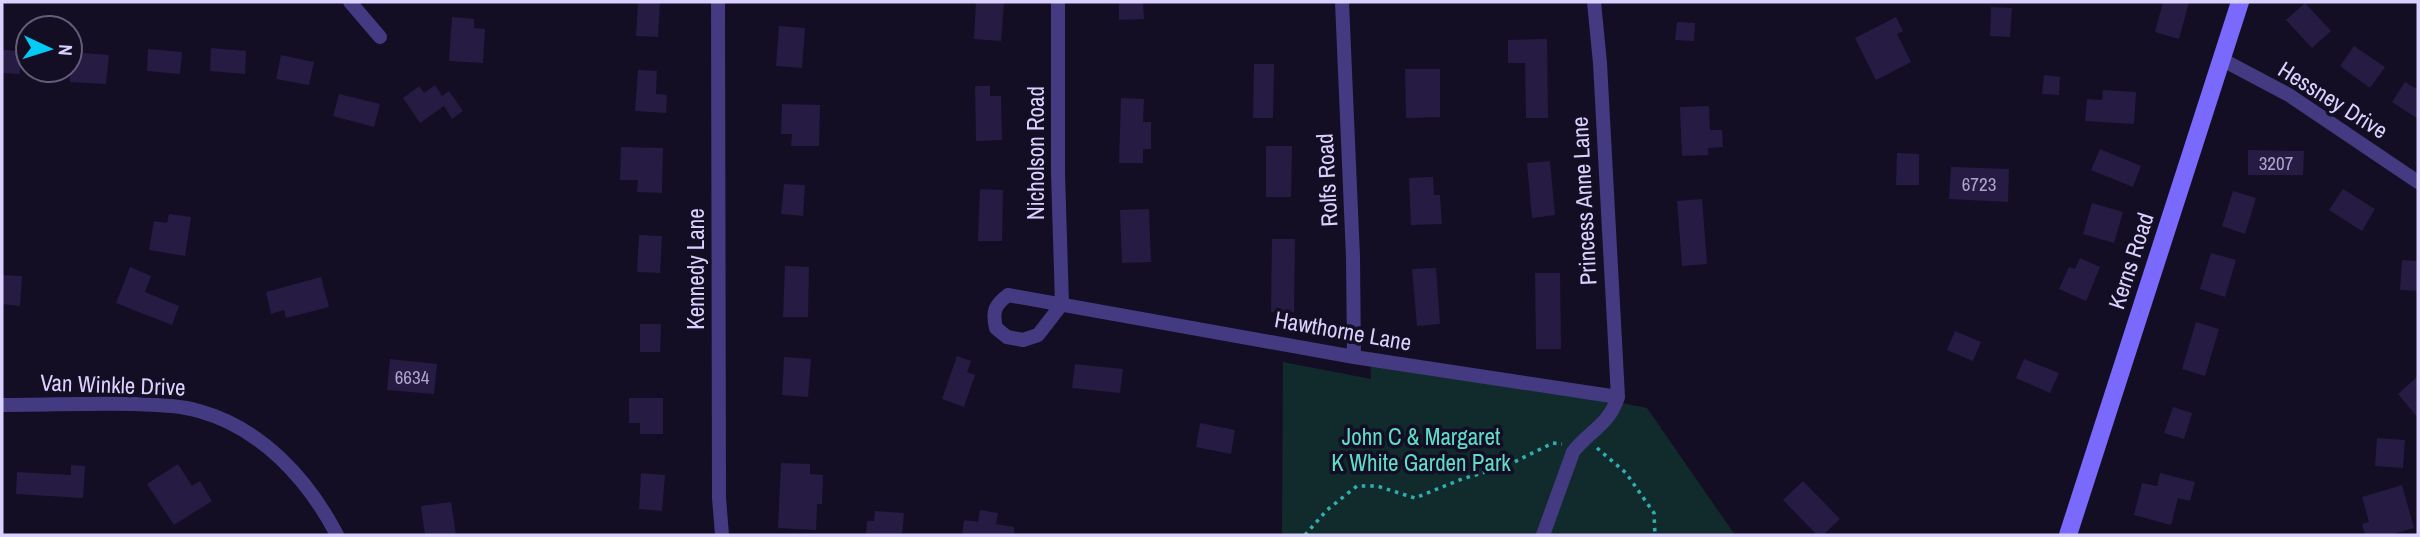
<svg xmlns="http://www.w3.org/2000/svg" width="2420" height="537" viewBox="0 0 2420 537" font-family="'Archivo Narrow',sans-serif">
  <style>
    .green { fill: #112b2c }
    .building { fill: #261b43 }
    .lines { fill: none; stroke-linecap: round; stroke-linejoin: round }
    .path { stroke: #30afb2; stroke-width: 3.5; stroke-dasharray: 3.5 5; stroke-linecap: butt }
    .street { stroke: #433a81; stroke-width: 14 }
    .secondary { stroke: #7969fc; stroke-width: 18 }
    .labels { text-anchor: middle; stroke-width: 7; stroke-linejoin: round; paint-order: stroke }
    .number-label { font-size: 19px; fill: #ada4cf }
    .street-label { font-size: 23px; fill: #dad1fe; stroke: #130e23 }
    .park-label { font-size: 23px; fill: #5eddc8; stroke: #130e23 }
  </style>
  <rect width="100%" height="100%" fill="#130e23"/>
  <!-- green -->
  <path class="green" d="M 1370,352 L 1647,408 L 1735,535 L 1282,535 L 1283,362 L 1371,379 Z"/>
  <!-- building -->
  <path class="building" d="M 638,2 L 660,2 L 658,37 L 636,36 Z
    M 976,2 L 1004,2 L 1001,41 L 974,39 Z
    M 1119,2 L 1143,2 L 1144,19 L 1119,20 Z
    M 2163,2 L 2189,2 L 2179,39 L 2155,32 Z
    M 2305,3 L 2331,31 L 2312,48 L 2286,20 Z
    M 1991,7 L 2012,8 L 2010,37 L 1990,36 Z
    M 452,17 L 474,19 L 474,28 L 485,29 L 483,63 L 449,61 Z
    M 1896,17 L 1903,31 L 1897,34 L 1911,62 L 1876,80 L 1855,38 Z
    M 1677,22 L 1695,23 L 1694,41 L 1675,40 Z
    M 779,26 L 805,28 L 802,68 L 776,66 Z
    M 1547,39 L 1548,118 L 1526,118 L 1525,63 L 1508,63 L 1508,40 Z
    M 2354,46 L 2385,67 L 2370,88 L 2340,66 Z
    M 211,48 L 246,51 L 245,74 L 210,71 Z
    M 148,49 L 182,52 L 180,74 L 147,71 Z
    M 2,50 L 21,51 L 20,74 L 2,73 Z
    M 70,52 L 109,55 L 106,84 L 70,82 Z
    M 281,55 L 314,62 L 309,85 L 276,79 Z
    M 1254,64 L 1274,64 L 1273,118 L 1253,118 Z
    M 1405,69 L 1440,69 L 1440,117 L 1406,118 Z
    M 638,70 L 657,71 L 656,94 L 667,95 L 666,113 L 635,111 Z
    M 2044,75 L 2060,77 L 2059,95 L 2042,94 Z
    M 2405,82 L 2418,90 L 2418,119 L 2392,102 Z
    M 435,85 L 442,96 L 449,91 L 463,111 L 452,119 L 444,106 L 420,123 L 403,98 L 419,86 L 424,93 Z
    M 975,86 L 990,86 L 990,96 L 1001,96 L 1002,140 L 976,141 Z
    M 2103,90 L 2136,92 L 2134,124 L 2085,121 L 2087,99 L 2102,100 Z
    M 339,94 L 380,104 L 374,127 L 333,116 Z
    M 1121,98 L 1144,99 L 1143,122 L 1151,122 L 1151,149 L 1143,149 L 1143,163 L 1119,163 Z
    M 782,104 L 820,105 L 819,146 L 791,146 L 792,134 L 781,134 Z
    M 1709,106 L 1710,130 L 1722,130 L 1723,147 L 1708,148 L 1708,155 L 1682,156 L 1680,107 Z
    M 1266,146 L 1292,146 L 1291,197 L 1266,197 Z
    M 621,147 L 663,148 L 662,193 L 637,192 L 638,180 L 620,180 Z
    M 2100,149 L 2141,166 L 2133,187 L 2091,170 Z
    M 2248,150 L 2304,151 L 2303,175 L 2248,175 Z
    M 1897,153 L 1919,154 L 1919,185 L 1896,185 Z
    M 1550,161 L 1555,215 L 1532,218 L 1527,163 Z
    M 1951,167 L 2009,169 L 2008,202 L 1949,199 Z
    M 1433,177 L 1434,195 L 1440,195 L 1442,224 L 1411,225 L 1409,178 Z
    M 784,184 L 805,185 L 803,216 L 781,214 Z
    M 980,189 L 1003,190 L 1002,241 L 978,241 Z
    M 2343,189 L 2375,209 L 2362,231 L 2329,210 Z
    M 2233,191 L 2256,198 L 2245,234 L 2222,226 Z
    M 1702,199 L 1707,264 L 1682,266 L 1677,201 Z
    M 2092,203 L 2123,212 L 2114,243 L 2083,234 Z
    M 1149,209 L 1151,262 L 1122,263 L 1120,210 Z
    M 169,214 L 191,217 L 185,256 L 149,250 L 154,221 L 167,223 Z
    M 639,235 L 662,236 L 660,273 L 637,272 Z
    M 1272,239 L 1295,239 L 1294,312 L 1271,312 Z
    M 2211,253 L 2236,260 L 2225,297 L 2200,289 Z
    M 2080,258 L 2100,267 L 2086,301 L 2059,289 L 2069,267 L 2075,269 Z
    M 2402,260 L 2418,261 L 2418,291 L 2400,290 Z
    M 785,266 L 809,267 L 808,317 L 783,317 Z
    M 130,267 L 151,276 L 145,292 L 179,306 L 172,325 L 116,303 Z
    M 1436,268 L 1440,324 L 1417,326 L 1412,269 Z
    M 1535,273 L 1560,273 L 1561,349 L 1536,349 Z
    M 2,275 L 22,276 L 20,306 L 2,304 Z
    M 321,277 L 329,307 L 286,318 L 284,310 L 271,314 L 266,292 Z
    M 2196,322 L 2219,329 L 2205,376 L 2182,369 Z
    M 640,324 L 661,324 L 660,352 L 640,352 Z
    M 1955,331 L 1981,342 L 1973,361 L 1947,350 Z
    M 957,356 L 971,361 L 967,372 L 975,375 L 964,407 L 942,399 Z
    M 784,357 L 811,359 L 808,397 L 782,395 Z
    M 390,359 L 437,364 L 434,394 L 387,390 Z
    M 2024,359 L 2059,373 L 2050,393 L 2016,378 Z
    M 1075,364 L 1123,369 L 1120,393 L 1072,388 Z
    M 2418,376 L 2418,418 L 2398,394 Z
    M 629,398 L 663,398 L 663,434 L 640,434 L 640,423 L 629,423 Z
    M 2173,407 L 2192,413 L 2184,439 L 2164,433 Z
    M 1200,423 L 1235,430 L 1231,454 L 1196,447 Z
    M 2377,438 L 2405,440 L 2403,468 L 2375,466 Z
    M 781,463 L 810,464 L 810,474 L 823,475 L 822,504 L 817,504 L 816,530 L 778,528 Z
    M 178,464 L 192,486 L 200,481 L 212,501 L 174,525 L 147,484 Z
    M 71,465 L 85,466 L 83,498 L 16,494 L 17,472 L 71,475 Z
    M 641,473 L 665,475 L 662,511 L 639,509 Z
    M 2160,473 L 2195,482 L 2190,501 L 2178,498 L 2171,525 L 2134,515 L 2142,483 L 2157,486 Z
    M 1803,481 L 1840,519 L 1823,535 L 1817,535 L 1783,500 Z
    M 2402,485 L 2414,528 L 2389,535 L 2365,535 L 2362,524 L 2369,522 L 2362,497 Z
    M 451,502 L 456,535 L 425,535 L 421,506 Z
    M 980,510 L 998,513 L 996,524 L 1014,527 L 1014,535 L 962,535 L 964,520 L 978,522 Z
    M 875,511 L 904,513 L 902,535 L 866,535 L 867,521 L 874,521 Z"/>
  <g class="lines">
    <!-- path -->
    <path class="path" d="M 1597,448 L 1626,473 L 1654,513 L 1655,535
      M 1305,535 L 1327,510 L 1357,486 L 1377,486 L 1415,498 L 1462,479 L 1506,466 L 1553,443 L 1562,444"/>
    <!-- street -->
    <path class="street" d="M 350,2 L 380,37
      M 718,2 L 719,498 L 722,535
      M 1058,2 L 1058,173 L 1062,304 L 1038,335 L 1023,340 L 1007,337 L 996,328 C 992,311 995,305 1008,295 L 1354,357 L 1618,397
      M 1342,2 L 1353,257 L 1354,357
      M 2221,59 L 2289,95 L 2418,182
      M 2,405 C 46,405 91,403 135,404 C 156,405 178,405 199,411 C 261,428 308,479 337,535
      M 1543,535 L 1573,452 C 1589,431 1609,425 1618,397 L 1600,63 L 1594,2"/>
    <!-- secondary -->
    <path class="secondary" d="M 2068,535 L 2240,2"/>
  </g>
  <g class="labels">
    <!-- number labels -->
    <g class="number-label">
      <text x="2276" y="170">3207</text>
      <text x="1979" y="191">6723</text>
      <text x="412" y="384">6634</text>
    </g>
    <!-- street labels -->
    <g class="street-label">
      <text transform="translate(2333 100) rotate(32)" y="8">Hessney Drive</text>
      <text transform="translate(1036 153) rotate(-90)" y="8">Nicholson Road</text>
      <text transform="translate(1327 180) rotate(-93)" y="8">Rolfs Road</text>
      <text transform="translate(1584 201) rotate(-93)" y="8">Princess Anne Lane</text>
      <text transform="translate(2131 261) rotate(-72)" y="8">Kerns Road</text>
      <text transform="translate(696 269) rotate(-90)" y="8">Kennedy Lane</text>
      <text transform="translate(1343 331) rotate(10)" y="8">Hawthorne Lane</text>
      <text transform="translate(113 385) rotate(2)" y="8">Van Winkle Drive</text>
    </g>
    <!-- park labels -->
    <g class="park-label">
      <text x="1421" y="445">John C &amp; Margaret<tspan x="1421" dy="26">K White Garden Park</tspan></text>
    </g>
  </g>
  <!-- border -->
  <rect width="2420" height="537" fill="none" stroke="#dad1fe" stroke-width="7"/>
  <!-- north arrow -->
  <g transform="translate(49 49) rotate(94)"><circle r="33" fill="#130e23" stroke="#635c7b" stroke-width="2"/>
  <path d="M0-5L12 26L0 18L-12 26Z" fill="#04caf6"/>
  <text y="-10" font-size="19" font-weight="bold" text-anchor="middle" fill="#dad1fe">N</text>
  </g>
</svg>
